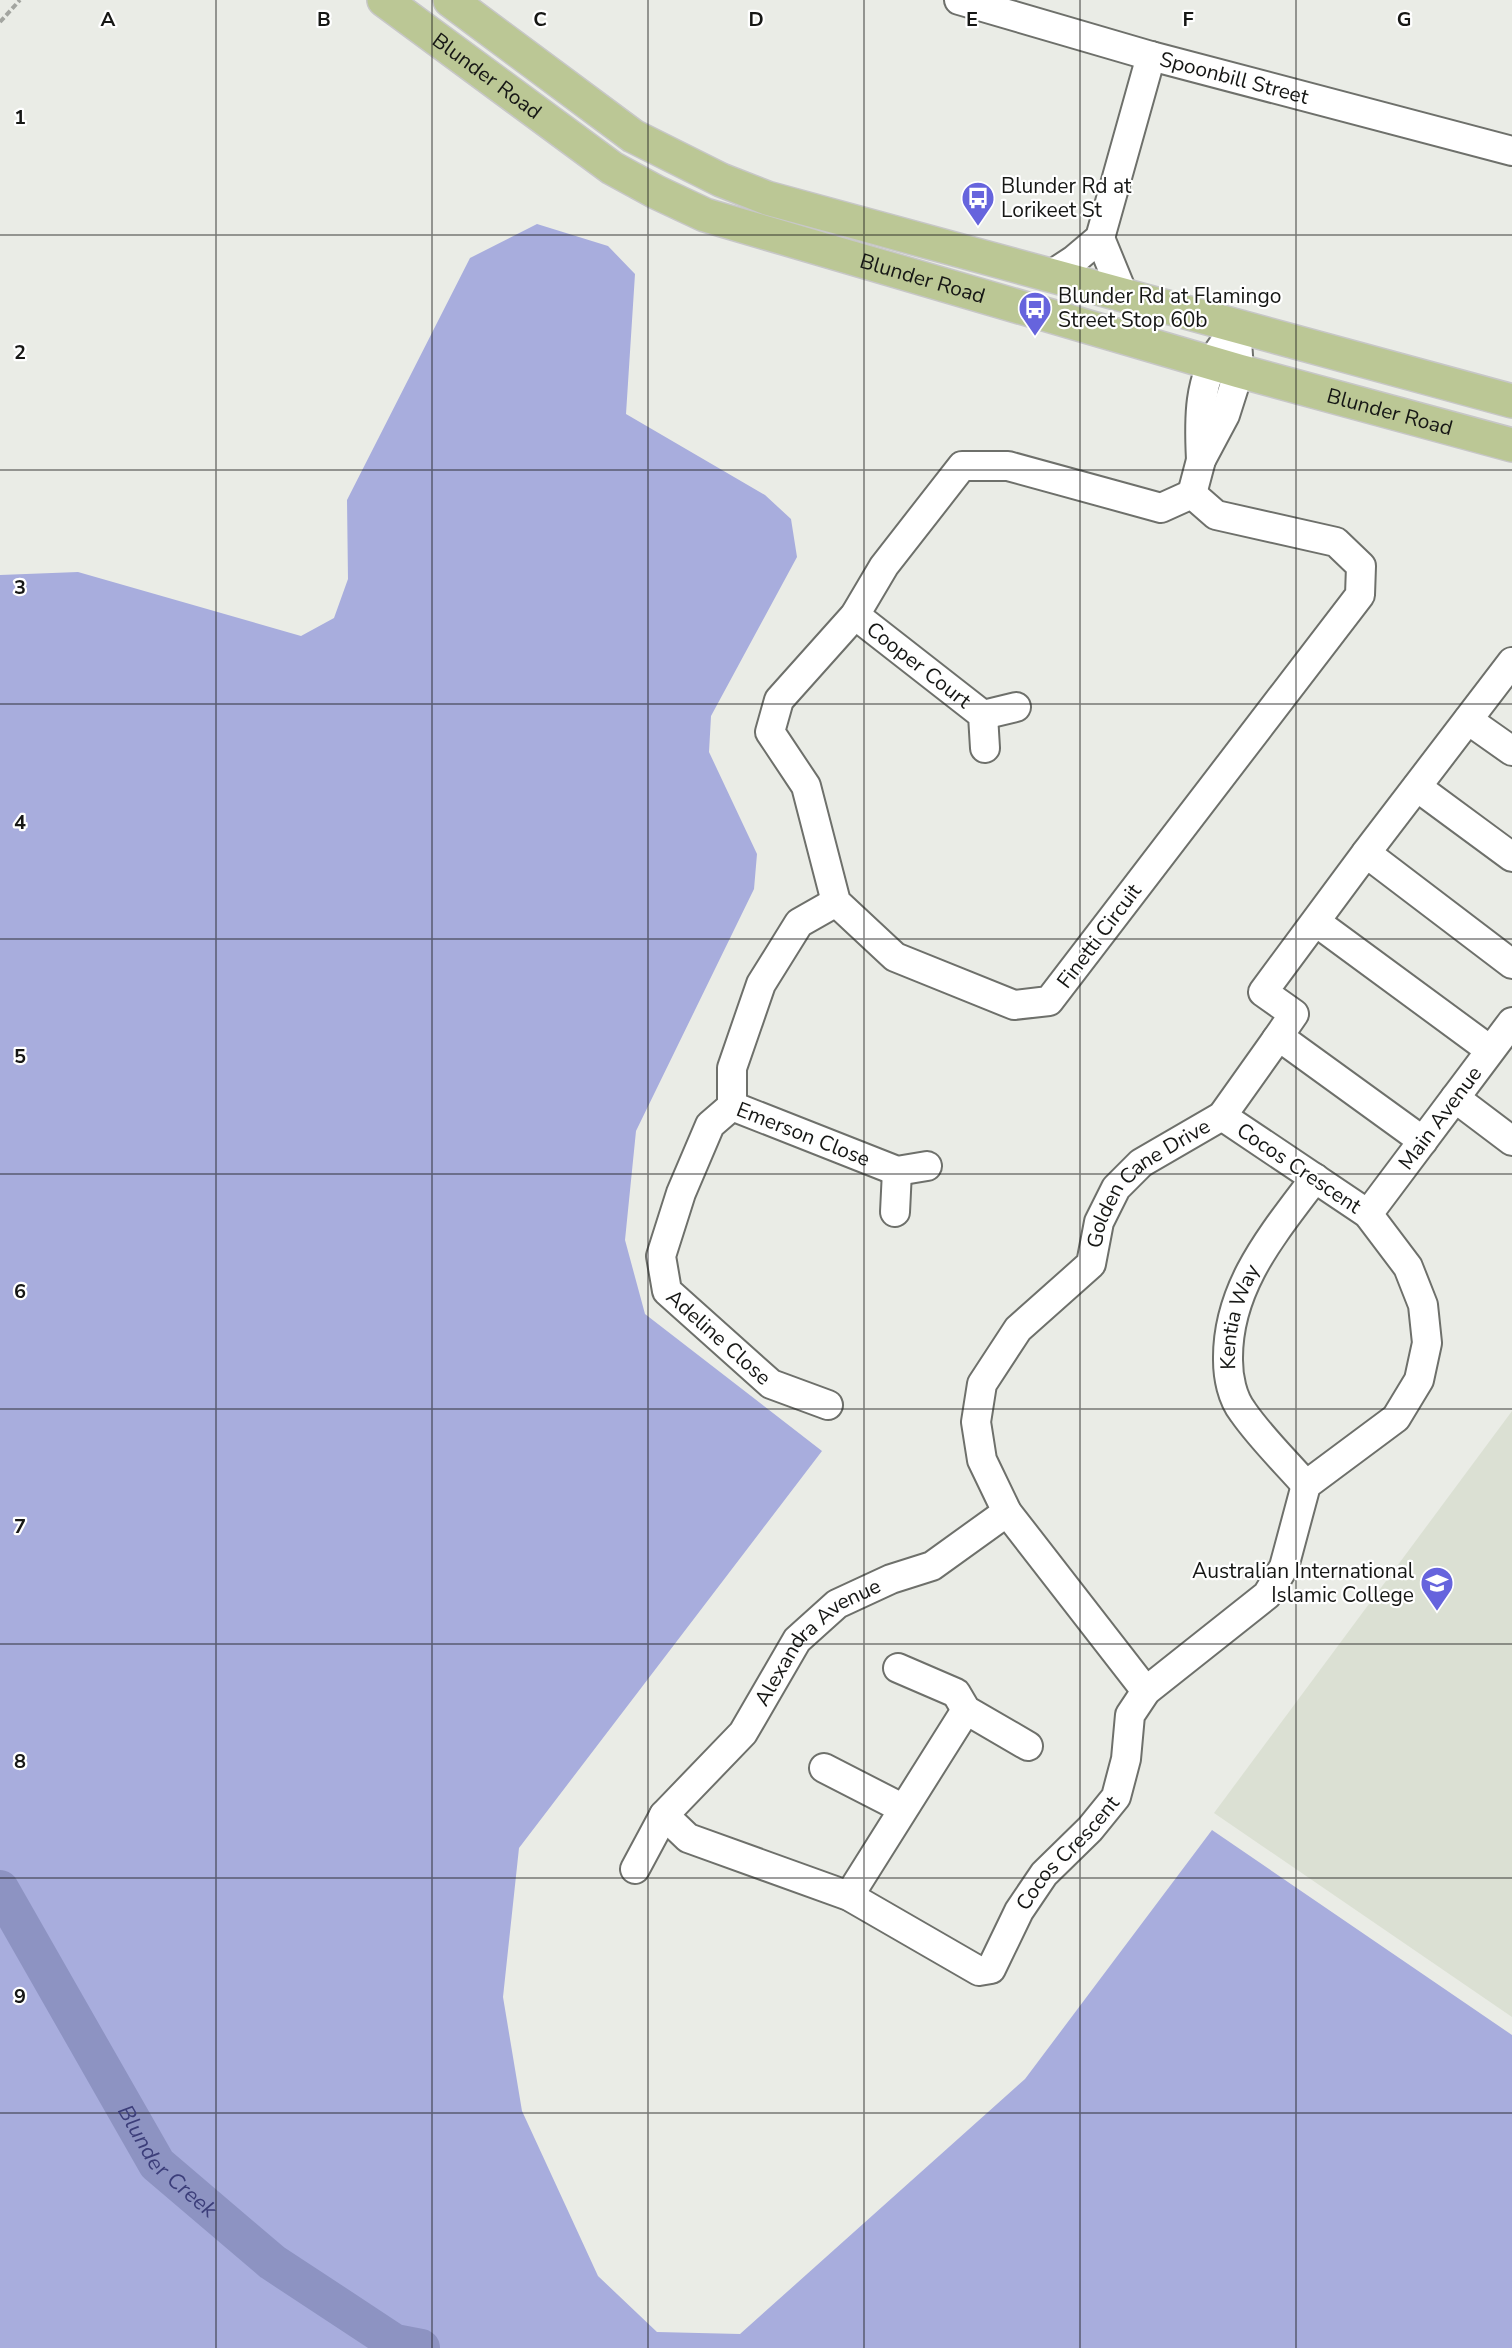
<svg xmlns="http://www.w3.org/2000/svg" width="1512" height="2348" viewBox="0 0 1512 2348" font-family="'Nunito Sans',sans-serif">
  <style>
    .built { fill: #dbe0d3 }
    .forest { fill: #a8addd }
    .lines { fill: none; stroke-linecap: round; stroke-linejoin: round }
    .river { stroke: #8d93c2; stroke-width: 38 }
    .minor-casing { stroke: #6e706b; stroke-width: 32 }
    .major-casing { stroke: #c7c7c7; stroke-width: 36 }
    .path { stroke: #a3a5a0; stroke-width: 4; stroke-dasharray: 6 3; stroke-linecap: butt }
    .minor { stroke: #fff; stroke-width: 28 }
    .major { stroke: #bbc795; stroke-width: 33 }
    .grid { fill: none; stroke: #161715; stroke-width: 1.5; stroke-opacity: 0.55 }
    .labels { text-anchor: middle; stroke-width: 4.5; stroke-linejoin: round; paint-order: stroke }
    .street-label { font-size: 21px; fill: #161715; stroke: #fff }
    .poi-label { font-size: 21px; fill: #161715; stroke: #fff; text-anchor: start }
    .water-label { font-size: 22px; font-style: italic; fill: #3c3e7a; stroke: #fff }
    .grid-label { font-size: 20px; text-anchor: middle; font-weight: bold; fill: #161715; stroke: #fff; stroke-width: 4.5; stroke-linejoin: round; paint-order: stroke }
  </style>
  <rect width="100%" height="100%" fill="#eaece6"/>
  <!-- built -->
  <path class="built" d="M 1512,1411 L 1512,2017 L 1214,1813 Z"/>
  <!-- forest -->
  <path class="forest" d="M 537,224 L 608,246 L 635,274 L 626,414 L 765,495 L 791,519 L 797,557 L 711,716 L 709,752 L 757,854 L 754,889 L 636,1131 L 625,1240 L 645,1314 L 822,1451 L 519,1848 L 503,1997 L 522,2111 L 598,2276 L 657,2332 L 740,2334 L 1025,2079 L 1212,1830 L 1512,2035 L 1512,2348 L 0,2348 L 0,575 L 78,572 L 301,636 L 334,618 L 348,579 L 347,500 L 470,258 Z"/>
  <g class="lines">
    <!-- river -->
    <path class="river" id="s1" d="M 0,1889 L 157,2164 L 272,2262 L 395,2343 L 421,2348"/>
    <!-- minor casing -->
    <g class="minor-casing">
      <g id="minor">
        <path id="s2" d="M 959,0 L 1151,56 L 1512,151"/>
        <path d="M 1100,238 L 1123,294"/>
        <path d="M 1051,275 L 1074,260 L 1100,238 L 1151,56"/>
        <path d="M 1201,460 C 1199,420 1198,379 1223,345"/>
        <path d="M 962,466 L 1008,466 L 1161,508 L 1192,494 L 1216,515 L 1336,542 L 1361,566 L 1360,595 L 1049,1001 L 1014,1005 L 895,957 L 836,902 L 806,786 L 770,732 L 779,700 L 855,615 L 884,566 Z"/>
        <path d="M 1192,494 L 1201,460 L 1225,415 L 1239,371 L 1236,325"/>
        <path id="s3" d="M 855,615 L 983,715 L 985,748"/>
        <path d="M 983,715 L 1016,707"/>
        <path d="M 1468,720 L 1512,751"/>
        <path d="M 1417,787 L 1512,857"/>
        <path d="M 1366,853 L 1512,662"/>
        <path id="s4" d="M 836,902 L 799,923 L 761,984 L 732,1068 L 732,1106 L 897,1171 L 927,1166"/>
        <path d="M 1316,922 L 1490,1050"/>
        <path d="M 1276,1040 L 1294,1014 L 1263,992 L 1366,853 L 1512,964"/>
        <path d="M 1455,1098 L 1512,1141"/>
        <path id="s5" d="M 732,1106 L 710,1125 L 681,1193 L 661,1256 L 667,1291 L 771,1384 L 828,1405"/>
        <path d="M 895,1212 L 897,1171"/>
        <path id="s6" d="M 1368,1214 L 1512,1022"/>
        <path id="s7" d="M 1306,1485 C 1285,1461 1261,1438 1243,1412 C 1232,1398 1228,1377 1228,1360 C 1227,1287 1273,1234 1315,1178"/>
        <path d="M 898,1668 L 956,1693 L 966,1710 L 1028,1746"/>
        <path id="s8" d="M 1146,1691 L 1007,1512 L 982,1460 L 976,1422 L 982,1384 L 1018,1329 L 1091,1264 L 1099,1222 L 1116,1188 L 1141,1163 L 1222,1116 L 1276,1040 L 1285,1041 L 1423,1141"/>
        <path d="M 824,1768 L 902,1808"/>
        <path id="s9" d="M 664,1815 L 688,1838 L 849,1896 L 979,1971 L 991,1969 L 1019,1911 L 1044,1874 L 1090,1829 L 1116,1797 L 1126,1759 L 1130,1715 L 1146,1691 L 1267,1595 L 1284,1567 L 1306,1485 L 1396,1418 L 1419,1380 L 1427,1343 L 1423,1305 L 1408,1267 L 1368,1214 L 1222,1116"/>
        <path id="s10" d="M 635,1869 L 664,1815 L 743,1733 L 797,1640 L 837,1604 L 891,1579 L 932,1566 L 1007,1512"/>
        <path d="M 849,1896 L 966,1710"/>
      </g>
    </g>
    <!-- major casing -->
    <g class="major-casing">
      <g id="major">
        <path id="s11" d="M 384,0 L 612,168 L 656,192 L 705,215 L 1239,371 L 1512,445"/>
        <path d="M 450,0 L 633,136 L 721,180 L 767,198 L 1512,401"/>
      </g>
    </g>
    <!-- path -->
    <path class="path" d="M 0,22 L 20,0"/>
    <!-- minor -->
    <use href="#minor" class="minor"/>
    <!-- major -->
    <use href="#major" class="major"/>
  </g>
  <!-- grid -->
  <path class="grid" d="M 216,0 L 216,2348M 432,0 L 432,2348M 648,0 L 648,2348M 864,0 L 864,2348M 1080,0 L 1080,2348M 1296,0 L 1296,2348M 0,235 L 1512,235M 0,470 L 1512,470M 0,704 L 1512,704M 0,939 L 1512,939M 0,1174 L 1512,1174M 0,1409 L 1512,1409M 0,1644 L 1512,1644M 0,1878 L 1512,1878M 0,2113 L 1512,2113"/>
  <!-- icons -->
  <defs>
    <g id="bus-pin" transform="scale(1.725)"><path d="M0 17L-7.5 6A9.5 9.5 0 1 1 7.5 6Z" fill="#6664dd" stroke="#fff"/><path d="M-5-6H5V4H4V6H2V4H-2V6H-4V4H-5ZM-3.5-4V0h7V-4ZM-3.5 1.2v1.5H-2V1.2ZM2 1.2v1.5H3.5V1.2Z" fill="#fff"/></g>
    <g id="school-pin" transform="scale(1.725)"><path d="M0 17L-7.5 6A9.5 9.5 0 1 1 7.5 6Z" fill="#6664dd" stroke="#fff"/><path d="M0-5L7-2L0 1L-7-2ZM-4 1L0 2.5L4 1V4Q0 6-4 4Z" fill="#fff"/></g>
  </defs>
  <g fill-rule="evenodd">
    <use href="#bus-pin" x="978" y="198"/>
    <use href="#bus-pin" x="1035" y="308"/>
    <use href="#school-pin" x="1437" y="1583"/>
  </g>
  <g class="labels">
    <!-- street labels -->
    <g class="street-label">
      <text dy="7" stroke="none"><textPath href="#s11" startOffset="128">Blunder Road</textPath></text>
      <text dy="7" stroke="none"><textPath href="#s2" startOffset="286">Spoonbill Street</textPath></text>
      <text dy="7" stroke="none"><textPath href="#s11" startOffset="614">Blunder Road</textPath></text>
      <text dy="7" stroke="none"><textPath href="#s11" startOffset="1100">Blunder Road</textPath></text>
      <text dy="7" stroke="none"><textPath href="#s3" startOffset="81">Cooper Court</textPath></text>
      <text transform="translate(1099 936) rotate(-53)" y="7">Finetti Circuit</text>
      <text dy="7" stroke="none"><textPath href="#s6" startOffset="120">Main Avenue</textPath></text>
      <text dy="7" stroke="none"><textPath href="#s4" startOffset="318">Emerson Close</textPath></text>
      <text transform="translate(1299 1168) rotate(34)" y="7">Cocos Crescent</text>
      <text dy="7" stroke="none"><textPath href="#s8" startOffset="630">Golden Cane Drive</textPath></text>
      <text dy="7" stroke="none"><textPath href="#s7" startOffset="196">Kentia Way</textPath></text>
      <text dy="7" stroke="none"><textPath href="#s5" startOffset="274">Adeline Close</textPath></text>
      <text dy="7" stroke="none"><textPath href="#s10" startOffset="296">Alexandra Avenue</textPath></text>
      <text dy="7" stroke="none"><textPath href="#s9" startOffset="507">Cocos Crescent</textPath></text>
    </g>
    <!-- poi labels -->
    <g class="poi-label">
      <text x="1001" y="193">Blunder Rd at<tspan x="1001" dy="24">Lorikeet St</tspan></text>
      <text x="1058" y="303">Blunder Rd at Flamingo<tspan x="1058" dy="24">Street Stop 60b</tspan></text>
      <text x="1414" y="1578" text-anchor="end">Australian International<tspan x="1414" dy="24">Islamic College</tspan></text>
    </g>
    <!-- water labels -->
    <g class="water-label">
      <text dy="8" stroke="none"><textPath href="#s1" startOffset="321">Blunder Creek</textPath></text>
    </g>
  </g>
  <g class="grid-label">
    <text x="108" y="26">A</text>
    <text x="324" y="26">B</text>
    <text x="540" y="26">C</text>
    <text x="756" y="26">D</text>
    <text x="972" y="26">E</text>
    <text x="1188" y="26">F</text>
    <text x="1404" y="26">G</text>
    <text x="20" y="124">1</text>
    <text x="20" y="359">2</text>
    <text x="20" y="594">3</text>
    <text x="20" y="829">4</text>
    <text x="20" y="1063">5</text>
    <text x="20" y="1298">6</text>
    <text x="20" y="1533">7</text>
    <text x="20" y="1768">8</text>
    <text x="20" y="2003">9</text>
  </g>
</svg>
